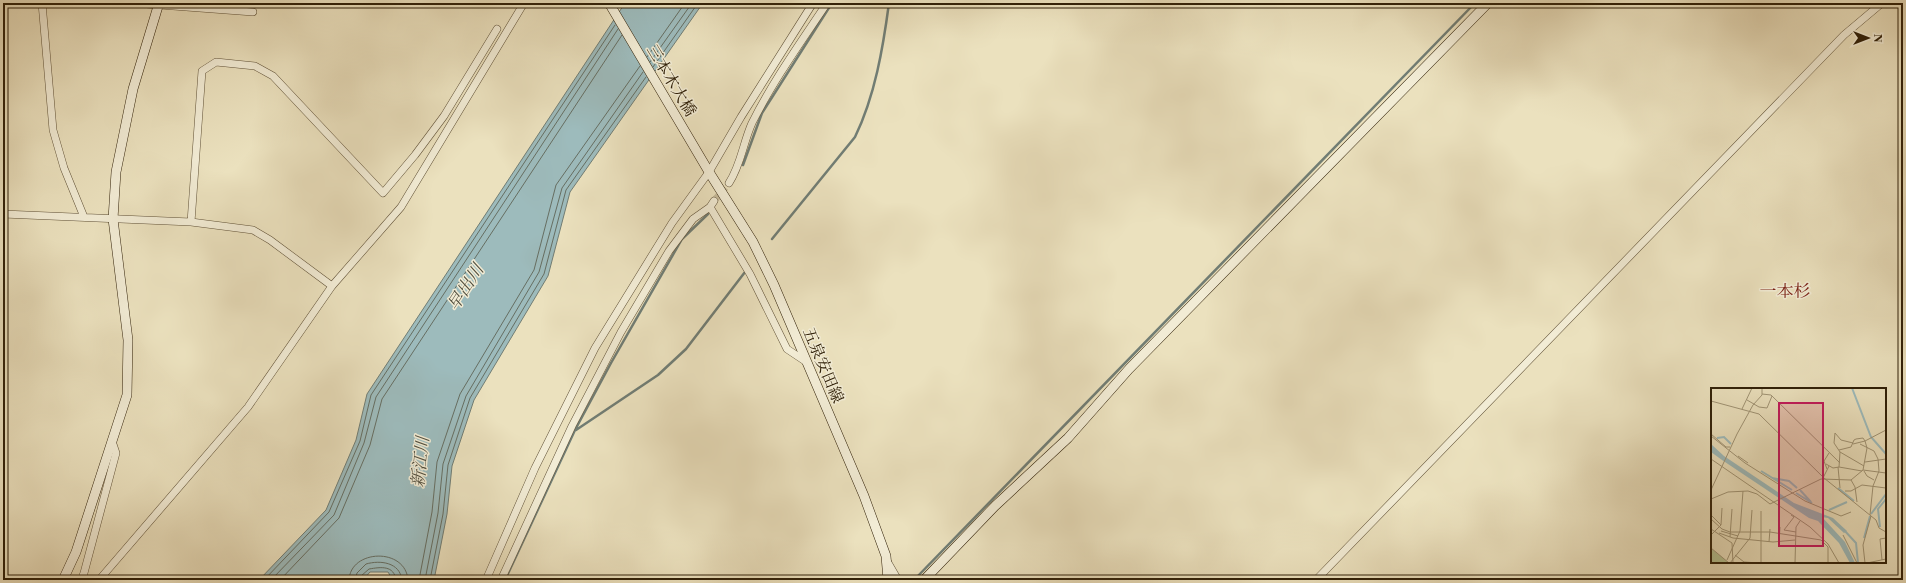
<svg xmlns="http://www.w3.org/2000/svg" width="1906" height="583" viewBox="0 0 1906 583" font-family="'Libre Bodoni','Noto Serif JP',serif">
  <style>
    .water { fill: #9dbbbc; stroke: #717d74 }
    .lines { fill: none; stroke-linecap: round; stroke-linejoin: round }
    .shore { stroke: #666e62; stroke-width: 1 }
    .stream { stroke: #717d74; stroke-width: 2.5 }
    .street-tunnel { stroke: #c6ba9a; stroke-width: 7; stroke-dasharray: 7 3.5; stroke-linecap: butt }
    .street-casing { stroke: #5f5036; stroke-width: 8 }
    .secondary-casing { stroke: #302008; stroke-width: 10 }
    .street { stroke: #f2ecd5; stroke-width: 7 }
    .secondary { stroke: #f2ecd5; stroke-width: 9 }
    .labels { text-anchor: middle; stroke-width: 3; stroke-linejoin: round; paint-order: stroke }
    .street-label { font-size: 16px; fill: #302008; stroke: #f2ecd5 }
    .water-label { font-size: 17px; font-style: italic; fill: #514e3e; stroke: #f2ecd5 }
    .neighbourhood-label { font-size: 17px; fill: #7a1f14; stroke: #f2ecd5 }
    .inset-river { fill: none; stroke: #9dbbbc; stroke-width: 2 }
    .inset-road { fill: none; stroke: #a09475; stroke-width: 1 }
    .view { fill: #c2185b; fill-opacity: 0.15; stroke: #c2185b; stroke-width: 2 }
    .inset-edge { fill: none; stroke: #302008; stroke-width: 2 }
  </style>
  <rect width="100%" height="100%" fill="#ebe1be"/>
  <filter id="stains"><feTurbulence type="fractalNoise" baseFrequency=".005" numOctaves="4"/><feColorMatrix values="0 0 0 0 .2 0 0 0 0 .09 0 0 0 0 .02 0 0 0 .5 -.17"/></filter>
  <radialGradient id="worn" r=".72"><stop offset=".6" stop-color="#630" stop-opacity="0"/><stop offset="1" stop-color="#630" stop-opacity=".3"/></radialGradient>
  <!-- water -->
  <path class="water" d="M 625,3 L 703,3 L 570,192 L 548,276 L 474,400 L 452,466 L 447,514 L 434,580 L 393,580 L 388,572 L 370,572 L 363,580 L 259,580 L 326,510 L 356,440 L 367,394 Z"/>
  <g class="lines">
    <!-- shore -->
    <path class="shore" d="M 647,57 L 685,3
      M 650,62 L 692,3
      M 653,67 L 698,3
      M 264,580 L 329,512 L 360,441 L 371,395 L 615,25
      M 271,580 L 334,515 L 364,443 L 376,397 L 618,29
      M 280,580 L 339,518 L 370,445 L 382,399 L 622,35
      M 349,580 C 350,549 406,547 408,580
      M 355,580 L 357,573 L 366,564 C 380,560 400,562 402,580
      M 360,580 L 361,576 L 369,569 C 381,567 394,565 396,580
      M 419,580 L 432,512 L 437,462 L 460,394 L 534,270 L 556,185 L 640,66
      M 425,580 L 438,513 L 443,464 L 466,396 L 539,272 L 562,188 L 643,72
      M 430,580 L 443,514 L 448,465 L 470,398 L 544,274 L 566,190 L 646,77"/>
    <!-- stream -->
    <path class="stream" d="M 743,165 L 762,113 L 832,3
      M 772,239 L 855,137 C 875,96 883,48 889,3
      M 576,430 L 658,375 L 686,349 L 745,272
      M 505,580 L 575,430 L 611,363 L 682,239 L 708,214
      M 914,580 L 1475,3"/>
    <!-- street-tunnel -->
    <path class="street-tunnel" d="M 714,201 L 729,183"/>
    <!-- street casing -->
    <g class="street-casing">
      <path id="street" d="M 42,3 L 53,130 L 64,168 L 84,217
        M 133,3 L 253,12
        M 729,183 C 741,165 743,143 752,123 C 773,81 801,42 827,3
        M 710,207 L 750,274 L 787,349 L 805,361
        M 3,214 L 191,222 L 253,230 L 270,240 L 332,286
        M 191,222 L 202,71 L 216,62 L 255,66 L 273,76 L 383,193 L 415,155 L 444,116 L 497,29
        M 887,561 L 898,580
        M 81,580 L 84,573 L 116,453 L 112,441
        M 99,580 L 248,407 L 332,286 L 401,207 L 524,3
        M 486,580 L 535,468 L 595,348 L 672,223 L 709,172 L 741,117 L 813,3
        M 501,580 L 572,426 L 621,332 L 669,251 L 693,219 L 710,207 L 714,201
        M 1316,580 L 1844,35 L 1882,3"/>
    </g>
    <!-- secondary casing -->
    <g class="secondary-casing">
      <path id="secondary" d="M 609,3 L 709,172 L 753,242 L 774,285 L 864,496 L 886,556 L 888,580
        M 63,580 L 76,552 L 127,395 L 128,340 L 113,219 L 116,172 L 133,89 L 159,3
        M 924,580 L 995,506 L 1068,438 L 1129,369 L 1488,3"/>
    </g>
    <!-- street -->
    <use href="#street" class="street"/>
    <!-- secondary -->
    <use href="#secondary" class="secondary"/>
  </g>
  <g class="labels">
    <!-- street labels -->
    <g class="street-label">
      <text transform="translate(672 80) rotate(59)" y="6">三本木大橋</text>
      <text transform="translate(824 365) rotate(67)" y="6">五泉安田線</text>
    </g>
    <!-- water labels -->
    <g class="water-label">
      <text transform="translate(465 287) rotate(-57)" y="6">早出川</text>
      <text transform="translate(420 462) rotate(-84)" y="6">新江川</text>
    </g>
    <!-- neighbourhood labels -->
    <g class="neighbourhood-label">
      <text x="1785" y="297">一本杉</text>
    </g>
  </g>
  <!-- overview -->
  <g transform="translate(1711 388)">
    <rect width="175" height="175" fill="#ebe1be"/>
    <path d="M 0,160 L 18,175 L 0,175 Z" fill="#b5c393"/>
    <path d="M 0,56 L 13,68 L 83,115 L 122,130 L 136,143 L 133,145 L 117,130 L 111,129 L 134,154 L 144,175 L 139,175 L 128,155 L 107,133 L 98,130 L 11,72 L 0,64 Z" fill="#9dbbbc"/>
    <path class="inset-river" d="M 141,0 L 160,49 L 175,66M 6,50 L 13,49 L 20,56M 50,83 L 81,102M 61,90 L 78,93 L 86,100M 127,100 L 143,113M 89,102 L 100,114M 85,105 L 101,115M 118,122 L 136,114M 160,126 L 175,106M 169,139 L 167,121 L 175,111M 133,142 L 145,155 L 147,175M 153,150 L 159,128"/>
    <path class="inset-road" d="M 51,6 L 60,7 L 129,75M 36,12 L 48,19 L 56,20 L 61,8M 0,13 L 48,26 L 113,90 L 165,132 L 168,140 L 175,144M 31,21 L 41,0M 124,45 L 123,55 L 129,64 L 128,79M 124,45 L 130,52 L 142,55M 0,46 L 15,59 L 19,59M 0,48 L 34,75 L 94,113 L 130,128 L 140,124M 149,56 L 163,63 L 167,71 L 168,83 L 162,98 L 159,127M 128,62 L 140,59 L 143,52 L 145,51 L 152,50 L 154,53 L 142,56M 129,64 L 153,78M 27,68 L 37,75M 0,71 L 99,139 L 117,156 L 128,175M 154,74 L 175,71M 115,76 L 122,80 L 128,79 L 151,83M 127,79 L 129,100M 116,81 L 113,73 L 118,65M 152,82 L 175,85M 153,83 L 156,88 L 163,92M 112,90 L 118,78M 140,92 L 144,99 L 146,114M 0,102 L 26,46 L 42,17 L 51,7 L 51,0M 134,103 L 140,103 L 151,97 L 175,100M 0,111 L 17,104 L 37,103 L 46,106 L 59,116 L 110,91 L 140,92 L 152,82 L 156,60 L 154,53 L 175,42M 80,127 L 83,129 L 73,142 L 85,144M 1,128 L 10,137M 0,131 L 11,141 L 19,144 L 59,144 L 110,152 L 117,159 L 117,175M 0,141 L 21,155 L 22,175M 10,143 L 27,148M 8,145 L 22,150 L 62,154 L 84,152M 0,147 L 10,137 L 11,120M 132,147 L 146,175M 19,149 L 21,121M 58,154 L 59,141M 68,155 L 69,139M 0,160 L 18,175M 24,167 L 33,174 L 47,175M 16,172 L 29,143 L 32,103M 171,172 L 169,151 L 175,150M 19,175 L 39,150 L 41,122M 50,175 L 50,123M 84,175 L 85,139 L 89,133M 154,175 L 152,157 L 160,128M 156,175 L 175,171"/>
    <path class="view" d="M 68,15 L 112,15 L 112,158 L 68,158 Z"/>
    <rect width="175" height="175" class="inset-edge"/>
  </g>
  <!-- margin -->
  <rect width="1906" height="583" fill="none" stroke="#ebe1be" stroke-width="16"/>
  <rect x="4" y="4" width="1898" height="575" fill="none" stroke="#302008" stroke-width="2"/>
  <rect x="8" y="8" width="1890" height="567" fill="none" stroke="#302008"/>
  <!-- north arrow -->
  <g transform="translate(1868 38) rotate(90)" stroke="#f2ecd5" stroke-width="3" paint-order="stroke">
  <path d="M0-3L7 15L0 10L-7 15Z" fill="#302008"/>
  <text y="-6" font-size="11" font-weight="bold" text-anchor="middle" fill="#302008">N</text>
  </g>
  <rect width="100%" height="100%" filter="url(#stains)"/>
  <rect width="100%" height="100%" fill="url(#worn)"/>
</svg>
